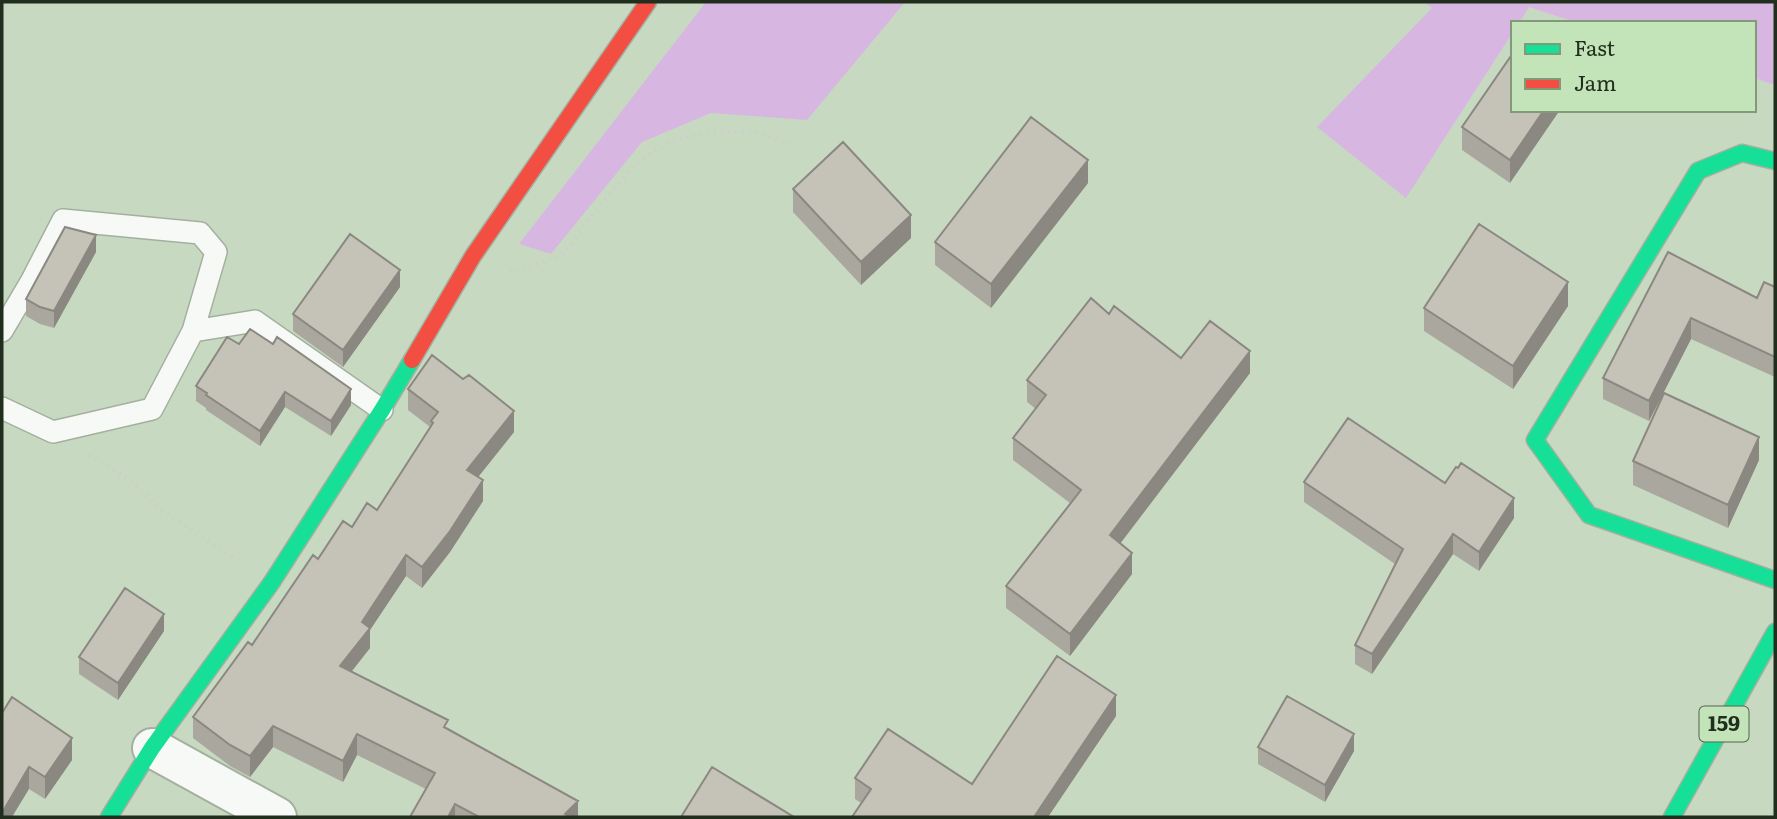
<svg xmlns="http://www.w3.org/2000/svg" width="1777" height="819" viewBox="0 0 1777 819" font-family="Literata,serif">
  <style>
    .green { fill: #d7b6e2 }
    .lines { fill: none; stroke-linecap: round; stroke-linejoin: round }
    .lane-casing { stroke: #a3b09e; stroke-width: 24 }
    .street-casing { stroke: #a3b09e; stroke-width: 42 }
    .fast-casing { stroke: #a3b09e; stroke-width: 19 }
    .jam-casing { stroke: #a3b09e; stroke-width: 19 }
    .path { stroke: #cbd0c9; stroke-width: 4.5; stroke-dasharray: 2 5; stroke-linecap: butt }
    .lane { stroke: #f7f9f6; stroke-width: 21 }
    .street { stroke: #f7f9f6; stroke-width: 38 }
    .fast { stroke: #16e098; stroke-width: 16 }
    .jam { stroke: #f24e42; stroke-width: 16 }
    .wall { fill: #a9a79e }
    .shaded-wall { fill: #8a8881 }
    .building { fill: #c5c2b8; stroke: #8a8881; stroke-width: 2 }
    .labels { text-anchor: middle; stroke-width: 7; stroke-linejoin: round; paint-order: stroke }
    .shield { fill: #c3e3b8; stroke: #52644c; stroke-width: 2 }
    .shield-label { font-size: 21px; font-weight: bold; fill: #212d1d }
  </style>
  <rect width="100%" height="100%" fill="#c8d9c2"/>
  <!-- green -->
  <path class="green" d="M 706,2 L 905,2 L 807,120 L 711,113 L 642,142 L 551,254 L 519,244 Z
    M 1424,2 L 1775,2 L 1775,85 L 1754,78 L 1754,23 L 1578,23 L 1529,7 L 1519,23 L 1513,23 L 1513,32 L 1406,198 L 1317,127 L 1432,8 Z"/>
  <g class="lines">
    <!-- lane casing -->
    <g class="lane-casing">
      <path id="lane" d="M 2,331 L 32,280 L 63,220 L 200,233 L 216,252 L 193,331 L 152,409 L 53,432 L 2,408
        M 193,331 L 255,321 L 382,410"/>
    </g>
    <!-- street casing -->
    <g class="street-casing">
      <path id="street" d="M 152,748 L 277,817"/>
    </g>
    <!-- fast casing -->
    <g class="fast-casing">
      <path id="fast" d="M 1775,161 L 1742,153 L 1698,171 L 1535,440 L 1589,515 L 1775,580
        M 109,817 L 152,748 L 272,582 L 382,410 L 412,360
        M 1672,817 L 1775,632"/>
    </g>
    <!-- jam casing -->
    <g class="jam-casing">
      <path id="jam" d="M 412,360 L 473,256 L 648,2"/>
    </g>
    <!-- path -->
    <path class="path" d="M 510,271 L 514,273 L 564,254 L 593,214 L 640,160 L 670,142 L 712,131 L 757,132 L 791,144
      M 89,455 L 131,481 L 162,510 L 239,561"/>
    <!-- lane -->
    <use href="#lane" class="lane"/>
    <!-- street -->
    <use href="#street" class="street"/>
    <!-- fast -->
    <use href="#fast" class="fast"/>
    <!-- jam -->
    <use href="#jam" class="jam"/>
  </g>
  <!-- wall -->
  <path class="wall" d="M 1513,53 L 1510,183 L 1462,150 L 1462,127 Z
    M 1088,183 L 991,308 L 935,265 L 935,242 Z
    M 793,189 L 911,238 L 861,285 L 793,212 Z
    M 96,252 L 54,328 L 40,324 L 26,316 L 26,299 Z
    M 1668,252 L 1757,298 L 1775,287 L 1775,377 L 1691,339 L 1649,421 L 1603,399 L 1603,378 Z
    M 400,287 L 343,367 L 293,331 L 293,314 Z
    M 1568,306 L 1513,389 L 1424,331 L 1424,308 Z
    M 1109,314 L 1181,358 L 1250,373 L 1120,543 L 1132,574 L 1070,656 L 1006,608 L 1006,586 L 1070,503 L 1013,460 L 1013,438 L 1036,409 L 1027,402 L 1027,380 Z
    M 239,344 L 351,405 L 331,436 L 285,407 L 260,446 L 206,410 L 206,408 L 196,401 L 196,386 Z
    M 408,389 L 514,432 L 478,477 L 483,501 L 450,552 L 422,588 L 406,576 L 370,630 L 370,648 L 352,671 L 448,729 L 578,817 L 410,817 L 426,789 L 357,755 L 343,782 L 273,747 L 250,777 L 230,766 L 193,738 L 193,717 L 252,645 L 318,559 L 352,527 L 377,510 L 430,427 L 408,410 Z
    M 1759,460 L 1728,528 L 1633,485 L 1633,461 Z
    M 1304,482 L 1445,483 L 1514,518 L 1479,571 L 1453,554 L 1372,674 L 1355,664 L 1355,645 L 1395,564 L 1304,502 Z
    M 164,631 L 118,700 L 79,674 L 79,657 Z
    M 2,713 L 72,760 L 45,799 L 29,789 Z
    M 1116,716 L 1048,817 L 861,803 L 855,799 L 855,778 L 972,784 Z
    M 1258,747 L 1354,751 L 1325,802 L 1258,764 Z"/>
  <!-- shaded-wall -->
  <path class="shaded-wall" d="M 1544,110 L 1560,110 L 1510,183 L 1510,160 Z
    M 1088,160 L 1088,183 L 991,308 L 991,284 Z
    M 911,215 L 911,238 L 861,285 L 861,262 Z
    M 96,235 L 96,252 L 54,328 L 54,311 Z
    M 400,270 L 400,287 L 343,367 L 343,350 Z
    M 1568,282 L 1568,306 L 1513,389 L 1513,366 Z
    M 1691,318 L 1691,339 L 1649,421 L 1649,401 Z
    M 1250,351 L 1250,373 L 1110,557 L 1110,535 Z
    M 351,389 L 351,405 L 331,436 L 331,421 Z
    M 285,392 L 285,407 L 260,446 L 260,431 Z
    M 514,411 L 514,432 L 467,491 L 467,470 Z
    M 1759,437 L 1759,460 L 1728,528 L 1728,505 Z
    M 483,480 L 483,501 L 450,552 L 422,588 L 422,567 Z
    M 1514,498 L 1514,518 L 1479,571 L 1479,552 Z
    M 1453,534 L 1453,554 L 1372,674 L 1372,654 Z
    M 1132,553 L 1132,574 L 1070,656 L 1070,634 Z
    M 406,555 L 406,576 L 370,630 L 370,648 L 340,686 L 340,666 L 362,622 Z
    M 164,614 L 164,631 L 118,700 L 118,683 Z
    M 1116,695 L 1116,716 L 1048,817 L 1034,817 Z
    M 273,726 L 273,747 L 250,777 L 250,756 Z
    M 357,734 L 357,755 L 343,782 L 343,761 Z
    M 1354,734 L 1354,751 L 1325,802 L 1325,785 Z
    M 72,738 L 72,760 L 45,799 L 45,777 Z
    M 29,767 L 29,789 L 12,817 L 2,817 L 2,813 Z
    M 578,801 L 578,817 L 565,817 L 565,814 Z
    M 455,804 L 455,817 L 448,817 Z"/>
  <!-- building -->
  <path class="building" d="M 1513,53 L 1513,110 L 1544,110 L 1510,160 L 1462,127 Z
    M 1031,117 L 1088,160 L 991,284 L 935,242 Z
    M 843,142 L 911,215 L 861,262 L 793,189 Z
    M 1479,224 L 1568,282 L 1513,366 L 1424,308 Z
    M 65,227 L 96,235 L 54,311 L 40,307 L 26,299 Z
    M 350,234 L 400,270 L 343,350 L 293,314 Z
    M 1668,252 L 1757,298 L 1764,282 L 1775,287 L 1775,357 L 1691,318 L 1649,401 L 1603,378 Z
    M 1091,298 L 1109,314 L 1114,306 L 1181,358 L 1210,321 L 1250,351 L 1110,535 L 1132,553 L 1070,634 L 1006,586 L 1081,490 L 1013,438 L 1046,395 L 1027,380 Z
    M 250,329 L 273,344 L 277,337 L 351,389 L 331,421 L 285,392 L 260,431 L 206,395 L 207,393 L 196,386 L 227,337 L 239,344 Z
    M 432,355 L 463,379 L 469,375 L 514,411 L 467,470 L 483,480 L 450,531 L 422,567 L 406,555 L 362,622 L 370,628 L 340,666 L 448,720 L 444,727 L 578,801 L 565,814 L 571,817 L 479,817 L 455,804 L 448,817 L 410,817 L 435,773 L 357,734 L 343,761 L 273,726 L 250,756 L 230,745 L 193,717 L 248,642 L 252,645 L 313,555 L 318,559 L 343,521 L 352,527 L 367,503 L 377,510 L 433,423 L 431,421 L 438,412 L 408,389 Z
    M 1664,393 L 1759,437 L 1728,505 L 1633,461 Z
    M 1348,418 L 1445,483 L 1456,467 L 1458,468 L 1461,463 L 1514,498 L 1479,552 L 1453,534 L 1372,654 L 1355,645 L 1403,549 L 1304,482 Z
    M 125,588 L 164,614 L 118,683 L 79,657 Z
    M 1057,656 L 1116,695 L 1034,817 L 852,817 L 871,789 L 855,778 L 888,729 L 972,784 Z
    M 1287,696 L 1354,734 L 1325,785 L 1258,747 Z
    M 12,697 L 72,738 L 45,777 L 29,767 L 2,813 L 2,713 Z
    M 712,767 L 794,817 L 681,817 Z"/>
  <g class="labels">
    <!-- shield labels -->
    <rect class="shield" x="1699.5" y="706.5" width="49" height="35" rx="5"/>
    <g class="shield-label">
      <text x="1724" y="731">159</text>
    </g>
  </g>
  <!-- border -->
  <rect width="1777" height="819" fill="none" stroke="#212d1d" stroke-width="7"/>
  <!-- legend -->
  <rect x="1511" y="21" width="245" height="91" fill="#c3e3b8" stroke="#829a7a" stroke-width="2"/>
  <rect x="1525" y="44" width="35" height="10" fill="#16e098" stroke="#829a7a" stroke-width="2"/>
  <text x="1574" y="56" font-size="21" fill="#212d1d">Fast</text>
  <rect x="1525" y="79" width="35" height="10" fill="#f24e42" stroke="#829a7a" stroke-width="2"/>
  <text x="1574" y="91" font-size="21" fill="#212d1d">Jam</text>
</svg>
